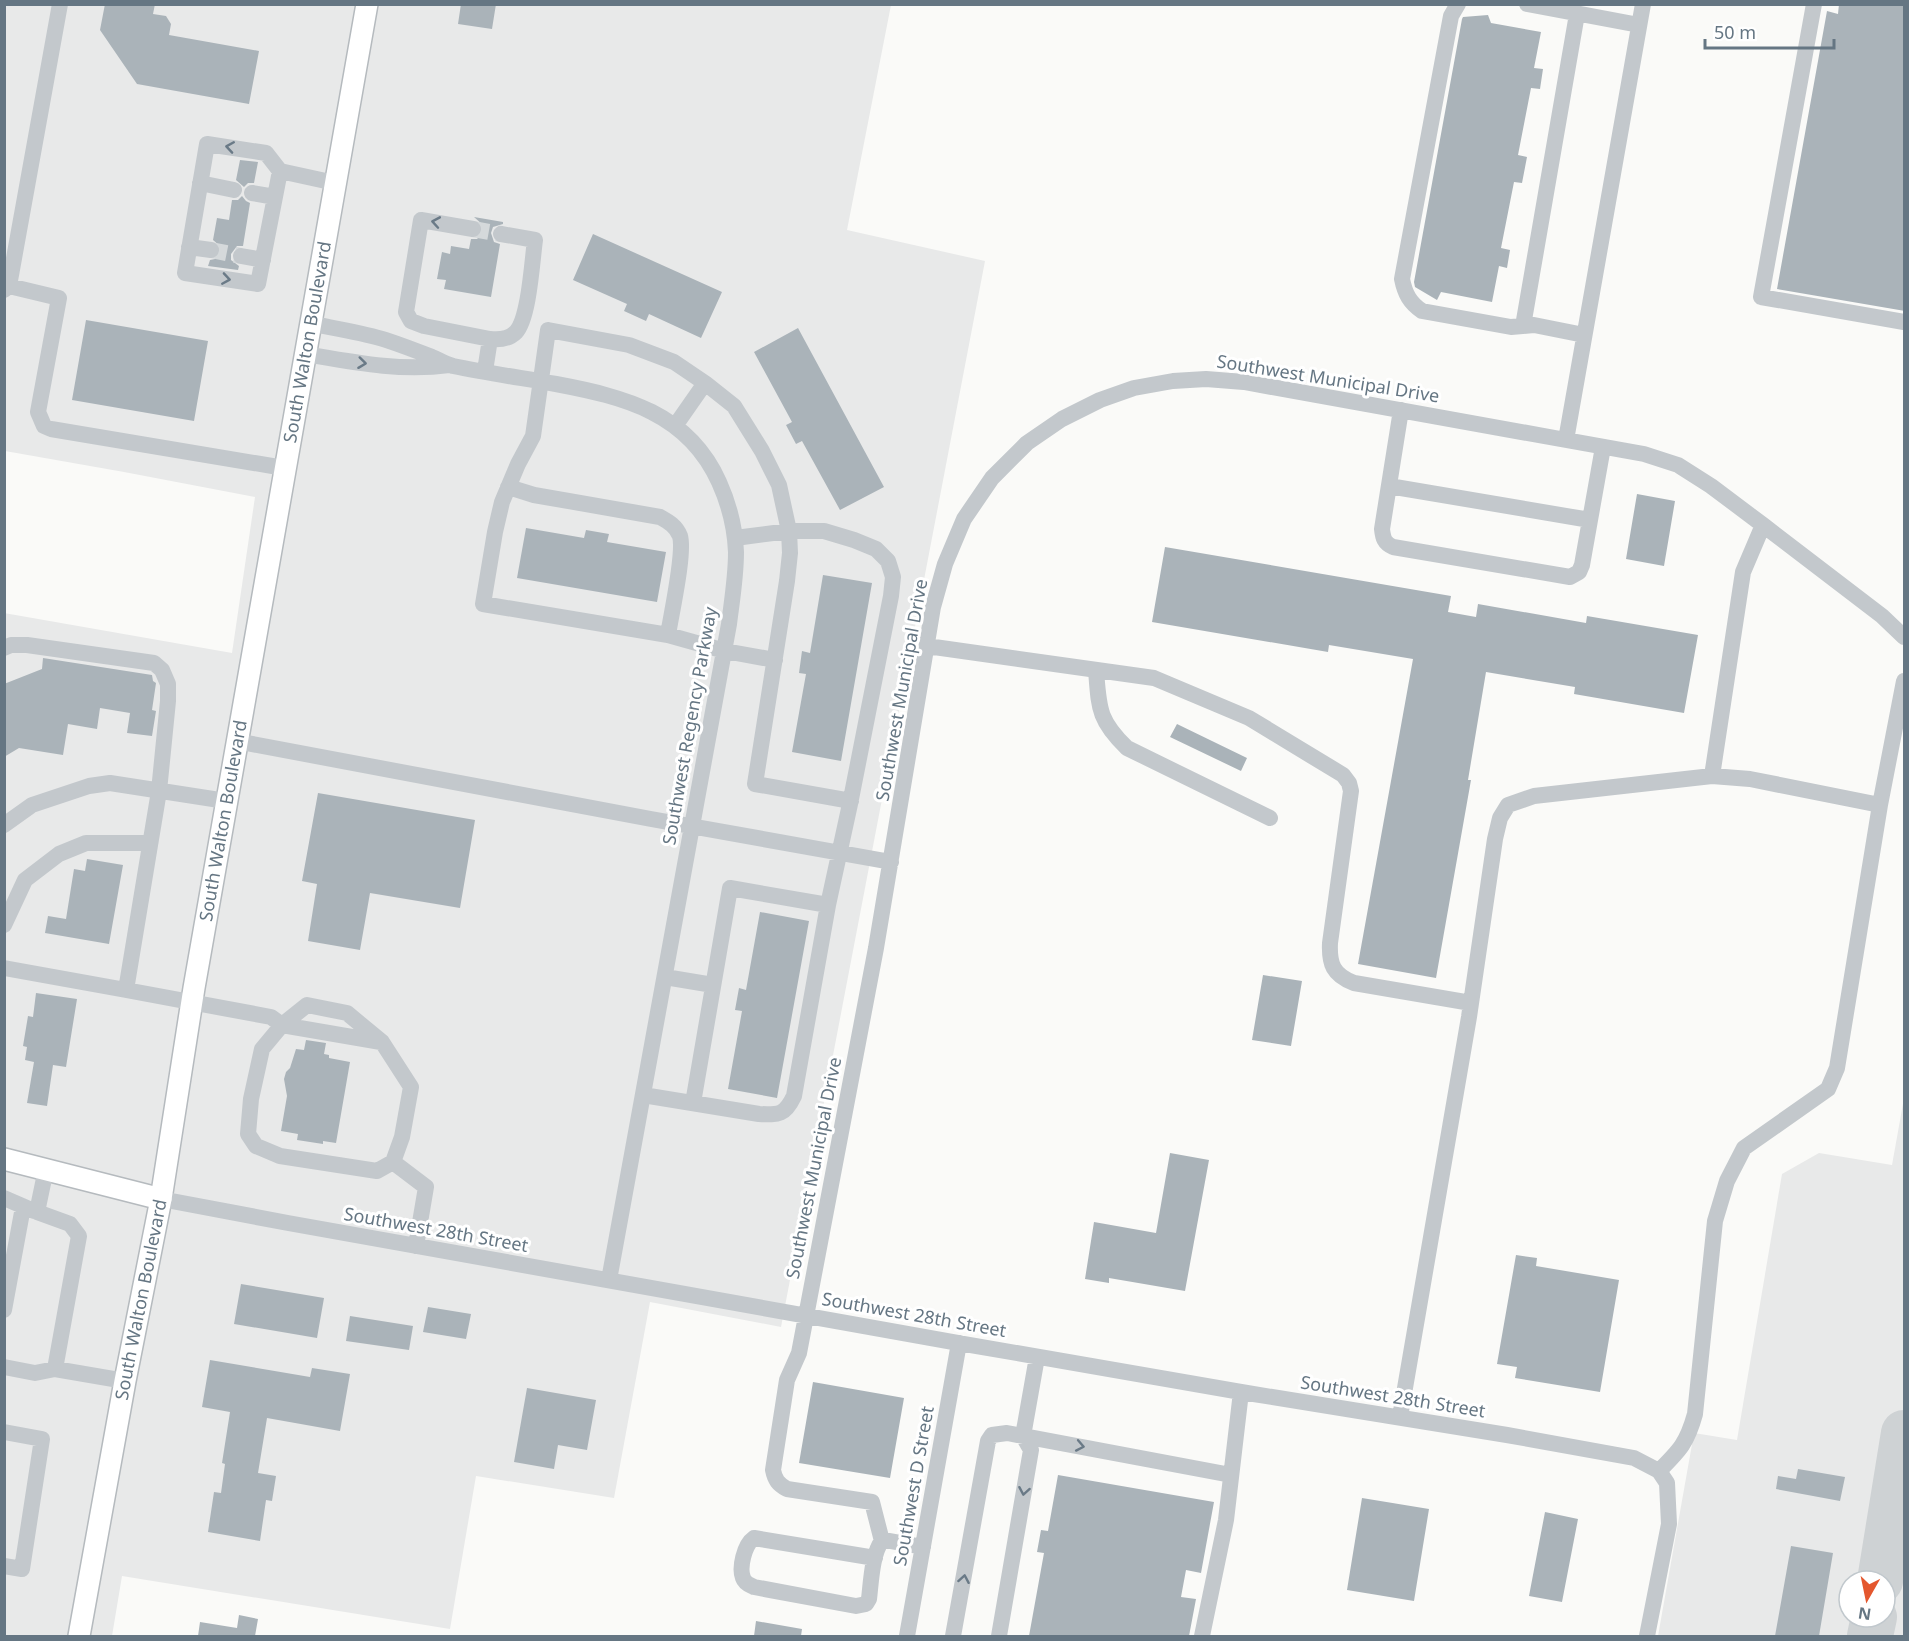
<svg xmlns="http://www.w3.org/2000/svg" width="1909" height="1641" viewBox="0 0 1909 1641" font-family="'Noto Sans',sans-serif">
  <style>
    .built { fill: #e8e9e9; fill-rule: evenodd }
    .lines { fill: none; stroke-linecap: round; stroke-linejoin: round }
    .taxiway { stroke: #ced2d4; stroke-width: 46 }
    .building { fill: #aab3b9 }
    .minor-tunnel { stroke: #d5d9db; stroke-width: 16; stroke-dasharray: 16 8; stroke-linecap: butt }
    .major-casing { stroke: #b5babe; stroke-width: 24 }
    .minor { stroke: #c3c8cc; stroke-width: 16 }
    .major { stroke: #fff; stroke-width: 21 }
    .oneway { stroke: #6a7a87 }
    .labels { text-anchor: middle; stroke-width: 6; stroke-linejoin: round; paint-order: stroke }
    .street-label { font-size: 18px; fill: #657683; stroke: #fff }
  </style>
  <rect width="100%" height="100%" fill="#fafaf8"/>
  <!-- built -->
  <path class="built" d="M 5,5 L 891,5 L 847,230 L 985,261 L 781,1327 L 650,1302 L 614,1498 L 476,1476 L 450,1629 L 122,1576 L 112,1636 L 5,1636 L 4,613 L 232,653 L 255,497 L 124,472 L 5,451 Z
    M 1904,1098 L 1904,1636 L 1658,1636 L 1694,1433 L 1737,1440 L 1782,1174 L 1819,1153 L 1892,1165 ZM 1849,1581 L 1885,1581 L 1885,1617 L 1849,1617 Z"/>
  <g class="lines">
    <!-- taxiway -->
    <path class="taxiway" d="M 1880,1581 L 1904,1433
      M 1870,1636 L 1874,1617"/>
  </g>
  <!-- building -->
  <path class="building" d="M 105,4 L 155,4 L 153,14 L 166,16 L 171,24 L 169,35 L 259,51 L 249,104 L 137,84 L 100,30 Z
    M 461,4 L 496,4 L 492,29 L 458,24 Z
    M 1839,4 L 1905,4 L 1905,311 L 1777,289 L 1827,11 L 1838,14 Z
    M 1488,15 L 1491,23 L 1541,32 L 1534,68 L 1543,69 L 1540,89 L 1531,88 L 1518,155 L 1527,157 L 1522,183 L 1514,182 L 1501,248 L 1510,250 L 1507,268 L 1499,266 L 1492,302 L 1441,292 L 1437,300 L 1415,287 L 1414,282 L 1462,19 L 1463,17 Z
    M 240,160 L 258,162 L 254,183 L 248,183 L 244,187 L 236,180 Z
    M 242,196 L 246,201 L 250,203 L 243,246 L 237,246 L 231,254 L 231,260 L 239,266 L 238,270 L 208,266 L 210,260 L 215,259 L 221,252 L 220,246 L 213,240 L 217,218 L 229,220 L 232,200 L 238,200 Z
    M 474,217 L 503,222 L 503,224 L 493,227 L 491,233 L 494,242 L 500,244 L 491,297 L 444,289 L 446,280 L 437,279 L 442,252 L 450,254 L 451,246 L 469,249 L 471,239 L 477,239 L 481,235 L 483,230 L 483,225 Z
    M 593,234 L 722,292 L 701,338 L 649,314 L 646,321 L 624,311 L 627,304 L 573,280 Z
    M 86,320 L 208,341 L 194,421 L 72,400 Z
    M 798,328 L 884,487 L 840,510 L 802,441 L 796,444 L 786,425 L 792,422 L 754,352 Z
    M 1637,494 L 1675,501 L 1664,566 L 1626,559 Z
    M 526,528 L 584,538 L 586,530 L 609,534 L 607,542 L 666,552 L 657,602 L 517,578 Z
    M 1165,547 L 1451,596 L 1448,612 L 1476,617 L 1478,604 L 1586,623 L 1587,616 L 1698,635 L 1684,713 L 1574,694 L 1575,687 L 1486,672 L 1468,780 L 1471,780 L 1436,978 L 1358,964 L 1413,659 L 1329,645 L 1328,652 L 1152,622 Z
    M 823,575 L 872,583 L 841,761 L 792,752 L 806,674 L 799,673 L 802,651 L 810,653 Z
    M 43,658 L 152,675 L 153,681 L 156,683 L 152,710 L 156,711 L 152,736 L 127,733 L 130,713 L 100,708 L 97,729 L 68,724 L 63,755 L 19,748 L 4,757 L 4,684 L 42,669 Z
    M 1177,724 L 1247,758 L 1241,771 L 1170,737 Z
    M 318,793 L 475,820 L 460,908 L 370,893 L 360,950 L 308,941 L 317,884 L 302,881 Z
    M 87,859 L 123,865 L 109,944 L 45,933 L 48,916 L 66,919 L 74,869 L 85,871 Z
    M 760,912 L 809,921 L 777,1098 L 728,1089 L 742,1011 L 735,1010 L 739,988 L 746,990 Z
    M 1263,975 L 1302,981 L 1291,1046 L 1252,1040 Z
    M 36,993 L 77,999 L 66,1067 L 53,1065 L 47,1106 L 27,1103 L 34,1062 L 25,1060 L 27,1047 L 23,1046 L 28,1016 L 33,1017 Z
    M 306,1040 L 326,1043 L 324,1054 L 329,1055 L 329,1058 L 350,1062 L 336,1143 L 323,1141 L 323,1144 L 297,1140 L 298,1134 L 281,1131 L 287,1096 L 284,1079 L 286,1072 L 290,1068 L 296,1049 L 304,1050 Z
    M 1170,1153 L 1209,1160 L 1185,1291 L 1109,1278 L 1109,1283 L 1085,1279 L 1094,1222 L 1156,1233 Z
    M 1516,1255 L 1537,1258 L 1536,1266 L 1619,1280 L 1600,1392 L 1515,1378 L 1517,1367 L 1497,1364 Z
    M 241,1284 L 324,1298 L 317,1338 L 234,1324 Z
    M 428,1307 L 471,1314 L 466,1339 L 423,1332 Z
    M 350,1316 L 413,1326 L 409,1350 L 346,1341 Z
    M 210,1360 L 310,1377 L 312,1368 L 350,1374 L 340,1431 L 267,1418 L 258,1473 L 276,1476 L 272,1501 L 266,1500 L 260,1541 L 208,1532 L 214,1492 L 221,1493 L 225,1464 L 222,1463 L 230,1412 L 202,1407 Z
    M 813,1382 L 904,1398 L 890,1478 L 799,1463 Z
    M 527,1388 L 596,1400 L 587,1450 L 558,1445 L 554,1469 L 514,1462 Z
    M 1798,1469 L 1845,1477 L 1840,1501 L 1776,1489 L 1778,1476 L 1796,1479 Z
    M 1058,1475 L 1214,1502 L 1201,1573 L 1186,1570 L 1181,1597 L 1196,1599 L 1189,1636 L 1029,1636 L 1044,1553 L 1037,1552 L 1041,1530 L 1048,1531 Z
    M 1362,1498 L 1429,1509 L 1414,1601 L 1347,1590 Z
    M 1545,1512 L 1578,1519 L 1562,1602 L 1529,1596 Z
    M 1791,1546 L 1833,1553 L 1819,1636 L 1775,1636 Z
    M 239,1615 L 258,1619 L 255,1636 L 198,1636 L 200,1622 L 237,1628 Z
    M 756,1621 L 802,1629 L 801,1636 L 754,1636 Z"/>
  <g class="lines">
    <!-- minor-tunnel -->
    <path class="minor-tunnel" d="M 473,229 L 501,234
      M 211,250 L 241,256"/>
    <!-- major casing -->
    <g class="major-casing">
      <g id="major">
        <path d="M 4,1159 L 161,1199"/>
        <path id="s1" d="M 79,1636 L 125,1381 L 161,1199 L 194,988 L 367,4"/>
      </g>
    </g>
    <!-- minor -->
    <path class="minor" d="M 1458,4 L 1451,16 L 1402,279 C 1405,294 1410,303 1422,311 L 1511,327 L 1534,325 L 1584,335
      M 1527,4 L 1639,25
      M 1814,4 L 1761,297 L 1904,322
      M 280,171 L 258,284 L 185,273 L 207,144 L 266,153 L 280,171 L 335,183
      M 200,183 L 234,190
      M 252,193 L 275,197
      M 473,229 L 421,220 L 406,312 L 411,321 L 424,326 L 490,339 L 485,371
      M 189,247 L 211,250
      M 241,256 L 263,260
      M 9,286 L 59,298 L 38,412 L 44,426 L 51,429 L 284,468
      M 4,290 L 9,286 L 60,4
      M 310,323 C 335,329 361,332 386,340 C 401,345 417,351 432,357 C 439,360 446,364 453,366 C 487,373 522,378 556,384 C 625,397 688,413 719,482 C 729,504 735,528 736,552 C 736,577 732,600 729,624 L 609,1280
      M 1523,326 L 1577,14
      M 490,339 C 499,340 509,339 516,332 C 529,318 532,262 535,240 L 501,234
      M 305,354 C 352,362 401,372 449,365
      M 1401,410 L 1382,529 C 1383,538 1384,543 1393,547 L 1570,577 L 1579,572 L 1582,565 L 1603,447
      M 675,426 L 705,383
      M 1566,440 L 1644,454 L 1678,465 L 1711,486 L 1763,525 L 1882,616 L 1904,637
      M 1389,486 L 1590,520
      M 508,487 L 534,495 L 660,517 C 669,522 676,526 680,536 C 685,553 671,615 668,635
      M 927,646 L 1154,678 L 1249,718 L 1343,775 L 1349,783 L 1351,791 L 1330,943 C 1329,964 1333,975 1354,983 L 1471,1003
      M 4,648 L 11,645 L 27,645 L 154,663 L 162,670 L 168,684 L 168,701 L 159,791 L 126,990 L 271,1017 L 282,1025 L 262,1049 L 251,1099 L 248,1134 L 256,1146 L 280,1156 L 377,1171 L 393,1162 L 402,1137 L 411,1087 L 382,1042 L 347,1013 L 307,1005 L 282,1025
      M 775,660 L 725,651 L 668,635 L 483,604 L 495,532 L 502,502 L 518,464 L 533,436 L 548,330 L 629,345 L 674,362 L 705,383 L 734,406 L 762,451 L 779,485 L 789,531 L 790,553 L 787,581 L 755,784 L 851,801
      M 1096,670 C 1099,708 1098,720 1127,748 L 1270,818
      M 236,741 L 651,819 L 891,862
      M 1712,776 L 1743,572 L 1763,525
      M 1880,805 L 1904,681
      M 4,825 L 32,805 L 89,786 L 110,783 L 226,801
      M 4,925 L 25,880 L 59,854 L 86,843 L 150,843
      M 4,968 L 126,990
      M 665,977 L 713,985
      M 282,1025 L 381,1042
      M 643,1095 L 759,1114 C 779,1115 785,1115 794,1096 L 828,905 L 850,804 L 891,596 L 893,577 L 888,561 L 876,549 L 854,540 L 824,531 L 789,531 L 735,538
      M 693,1103 L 730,888 L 828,905
      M 393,1162 L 426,1187 L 416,1246
      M 46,1169 L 37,1212 L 70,1224 L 79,1236 L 55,1369
      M 4,1198 L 34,1211
      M 161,1199 L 288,1223 L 959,1343 L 1241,1392 L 1507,1435 L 1634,1458 L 1659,1471 L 1667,1483 L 1669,1524 L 1647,1636
      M 4,1310 L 23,1207
      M 4,1367 L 35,1373 L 55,1369 L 125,1381
      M 1400,1417 L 1469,1017 L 1495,839 L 1500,818 L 1508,805 L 1534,796 L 1712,776 L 1750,779 L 1880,805 L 1837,1068 L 1828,1089 L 1744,1148 L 1727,1181 L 1715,1221 L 1695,1414 C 1687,1443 1680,1450 1659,1471
      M 4,1432 L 42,1439 L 22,1569 L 4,1566
      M 882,1541 L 872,1502 L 787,1489 C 778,1484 775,1480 773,1470 L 787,1380 L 799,1353 L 876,948 L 933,607 L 945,564 L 964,519 L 992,478 L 1027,443 L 1062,419 L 1100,400 L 1134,388 L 1173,381 L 1206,379 L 1244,382 L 1566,440 L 1643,4
      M 875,1558 L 754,1538 C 744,1545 739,1568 743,1578 C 745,1584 750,1585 754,1587 L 856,1606 L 866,1604 L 869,1599 C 871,1583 872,1553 882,1541 L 890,1541 L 923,1547
      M 907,1636 L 959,1343
      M 953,1636 L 988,1441 L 992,1435 L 1007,1433 L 1231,1475
      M 999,1636 L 1031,1450 L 1023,1436 L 1037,1357
      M 1202,1636 L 1226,1520 L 1241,1392"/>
    <!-- major -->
    <use href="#major" class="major"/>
  </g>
  <!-- one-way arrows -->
  <defs><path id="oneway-chevron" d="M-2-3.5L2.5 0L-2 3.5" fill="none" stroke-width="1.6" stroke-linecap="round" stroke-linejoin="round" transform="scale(1.5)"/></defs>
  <g class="oneway">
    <use href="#oneway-chevron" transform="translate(230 147) rotate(-171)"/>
    <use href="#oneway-chevron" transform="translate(436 222) rotate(-170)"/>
    <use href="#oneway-chevron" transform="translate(226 279) rotate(9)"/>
    <use href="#oneway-chevron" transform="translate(362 363) rotate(7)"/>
    <use href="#oneway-chevron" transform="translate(1080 1446) rotate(11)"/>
    <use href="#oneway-chevron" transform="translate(1024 1491) rotate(100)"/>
    <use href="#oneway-chevron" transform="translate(964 1579) rotate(-80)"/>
  </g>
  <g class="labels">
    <!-- street labels -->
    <g class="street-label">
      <text dy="6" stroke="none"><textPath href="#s1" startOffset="1314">South Walton Boulevard</textPath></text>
      <text transform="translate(1328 379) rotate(9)" y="6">Southwest Municipal Drive</text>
      <text transform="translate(902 690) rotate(-80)" y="6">Southwest Municipal Drive</text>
      <text transform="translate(690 726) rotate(-80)" y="6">Southwest Regency Parkway</text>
      <text dy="6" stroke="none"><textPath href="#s1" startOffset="828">South Walton Boulevard</textPath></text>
      <text transform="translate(814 1168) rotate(-79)" y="6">Southwest Municipal Drive</text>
      <text transform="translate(436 1230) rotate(10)" y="6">Southwest 28th Street</text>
      <text dy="6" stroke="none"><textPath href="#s1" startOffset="342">South Walton Boulevard</textPath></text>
      <text transform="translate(914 1315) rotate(10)" y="6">Southwest 28th Street</text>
      <text transform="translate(1393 1397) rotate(9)" y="6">Southwest 28th Street</text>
      <text transform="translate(914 1486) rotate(-80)" y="6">Southwest D Street</text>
    </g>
  </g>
  <!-- border -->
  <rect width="1909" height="1641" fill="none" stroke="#657683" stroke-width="12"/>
  <!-- north arrow -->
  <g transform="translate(1867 1599) rotate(189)"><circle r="28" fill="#ffffff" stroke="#c1c8cd" stroke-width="1.5"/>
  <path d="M0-4.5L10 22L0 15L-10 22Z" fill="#e4572e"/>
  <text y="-9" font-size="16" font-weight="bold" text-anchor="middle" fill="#657683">N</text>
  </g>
  <!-- scale -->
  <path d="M1705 39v9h129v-9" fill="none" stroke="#657683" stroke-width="3"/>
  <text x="1714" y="39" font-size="18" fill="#657683" stroke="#ffffff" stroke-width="4.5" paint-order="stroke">50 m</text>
</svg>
